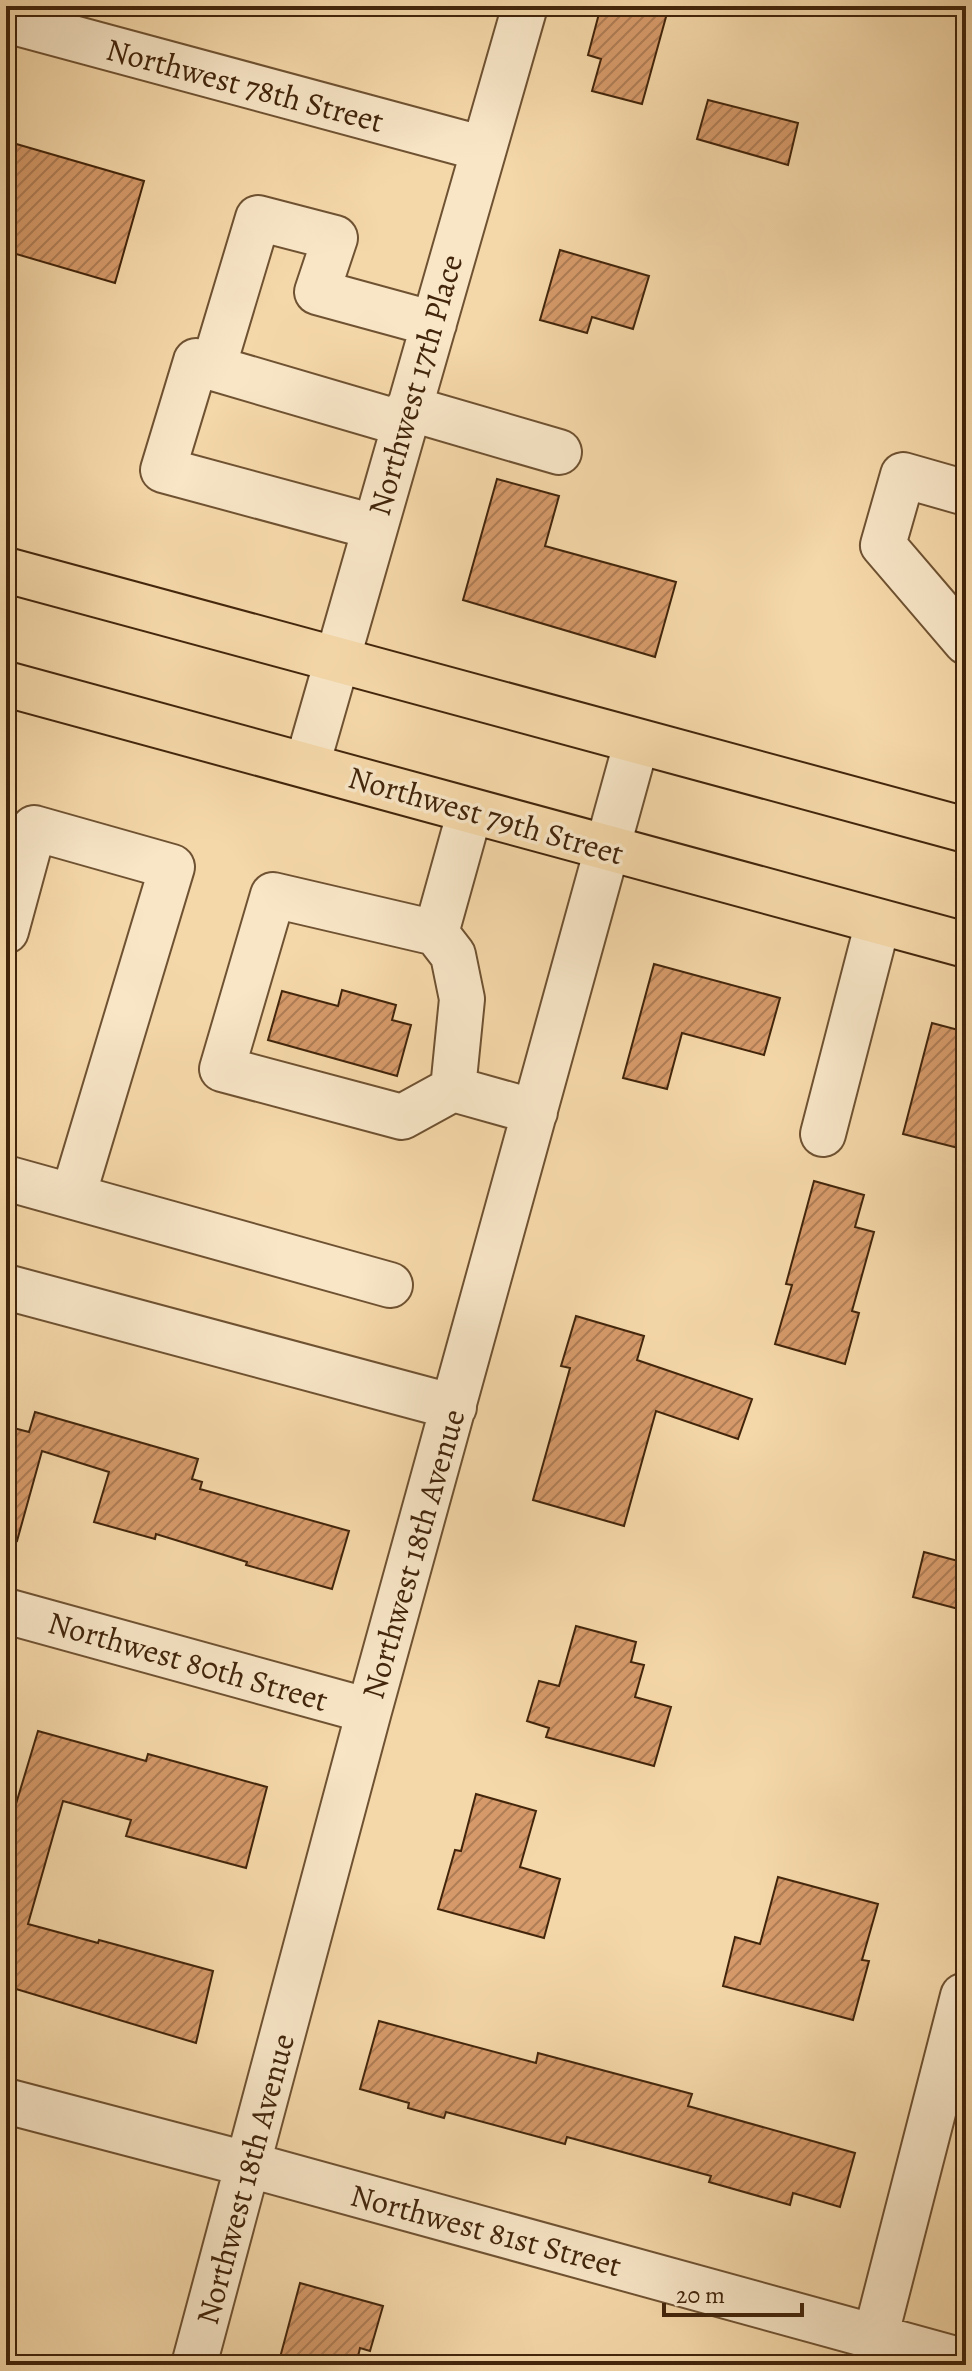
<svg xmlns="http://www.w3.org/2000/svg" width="972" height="2371" viewBox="0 0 972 2371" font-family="Alegreya,serif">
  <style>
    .building { fill: url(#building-hatch); stroke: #42250b; stroke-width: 2 }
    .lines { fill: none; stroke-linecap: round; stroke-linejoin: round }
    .minor-casing { stroke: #6f5232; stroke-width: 48 }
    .major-casing { stroke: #42250b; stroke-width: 48 }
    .minor { stroke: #f8e6c7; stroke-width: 44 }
    .major { stroke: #f5d8a9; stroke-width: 44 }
    .labels { text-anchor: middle; stroke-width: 7; stroke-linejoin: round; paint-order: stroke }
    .street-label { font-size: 32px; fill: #42250b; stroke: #f8e6c7 }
  </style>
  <defs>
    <pattern id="building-hatch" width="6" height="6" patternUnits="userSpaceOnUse" patternTransform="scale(2)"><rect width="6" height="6" fill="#d69a6a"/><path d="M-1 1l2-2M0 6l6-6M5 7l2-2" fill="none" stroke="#af7d55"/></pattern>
  </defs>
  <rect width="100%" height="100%" fill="#f5d8a9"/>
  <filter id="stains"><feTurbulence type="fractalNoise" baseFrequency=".0025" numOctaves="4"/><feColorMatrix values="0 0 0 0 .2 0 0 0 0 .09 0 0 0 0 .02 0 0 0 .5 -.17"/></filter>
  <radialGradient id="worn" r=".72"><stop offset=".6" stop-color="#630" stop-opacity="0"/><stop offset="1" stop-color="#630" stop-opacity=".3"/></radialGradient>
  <!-- building -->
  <path class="building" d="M 601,6 L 669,6 L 642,104 L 592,91 L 601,59 L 588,55 Z
    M 708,100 L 798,123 L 788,165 L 697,139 Z
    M 6,141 L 144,181 L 115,283 L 6,251 Z
    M 560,250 L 649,276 L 633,329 L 592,317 L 587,333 L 540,320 Z
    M 497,479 L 559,496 L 545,546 L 676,582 L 655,657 L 463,600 Z
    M 654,964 L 780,998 L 764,1055 L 682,1033 L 667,1089 L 623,1078 Z
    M 342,990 L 396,1005 L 392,1020 L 411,1025 L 397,1076 L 268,1040 L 282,991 L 338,1006 Z
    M 932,1023 L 966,1032 L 966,1150 L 903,1134 Z
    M 814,1181 L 864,1195 L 855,1227 L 874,1232 L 852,1311 L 859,1313 L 845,1364 L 775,1344 L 792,1285 L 786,1284 Z
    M 576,1316 L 644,1336 L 637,1360 L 752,1399 L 738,1439 L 656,1411 L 624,1526 L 533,1500 L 570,1368 L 561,1366 Z
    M 35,1412 L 198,1459 L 192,1479 L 202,1482 L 200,1489 L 349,1531 L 332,1589 L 246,1565 L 247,1562 L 156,1534 L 155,1539 L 94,1522 L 109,1472 L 42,1451 L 17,1541 L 6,1539 L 6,1426 L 29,1432 Z
    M 924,1552 L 966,1563 L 966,1611 L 913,1597 Z
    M 576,1626 L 636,1642 L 631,1662 L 644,1665 L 635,1697 L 671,1707 L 654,1766 L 546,1737 L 549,1728 L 527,1721 L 539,1681 L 559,1686 Z
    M 38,1731 L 146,1761 L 148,1754 L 267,1787 L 246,1868 L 126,1836 L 131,1820 L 63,1801 L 28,1924 L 98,1943 L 99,1940 L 213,1971 L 196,2043 L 6,1986 L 6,1837 Z
    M 476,1794 L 536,1811 L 520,1867 L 560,1879 L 544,1938 L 438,1909 L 455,1850 L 461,1851 Z
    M 778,1877 L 878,1904 L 862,1960 L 869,1961 L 853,2020 L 723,1986 L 735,1937 L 760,1944 Z
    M 379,2021 L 536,2063 L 538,2053 L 692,2094 L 688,2106 L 855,2153 L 840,2207 L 793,2193 L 790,2205 L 709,2182 L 711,2176 L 567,2137 L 565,2144 L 446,2112 L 444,2118 L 408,2108 L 409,2103 L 360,2089 Z
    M 300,2283 L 383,2306 L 370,2351 L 360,2348 L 356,2365 L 278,2365 Z"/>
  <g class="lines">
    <!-- minor casing -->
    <g class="minor-casing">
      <path id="minor" d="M 6,20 L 484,149
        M 213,368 L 196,361 L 163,470 L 374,527
        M 408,408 L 559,452
        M 404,424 L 213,368 L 258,218 L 335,238 L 317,292 L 434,324
        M 966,493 L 903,475 L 883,545 L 966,642
        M 307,765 L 525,6
        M 6,931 L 34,828 L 172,867 L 73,1196
        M 436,933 L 453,955 L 462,999 L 453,1089 L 402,1117 L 222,1069 L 273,895 L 436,933 L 470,811
        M 453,1089 L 535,1112
        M 823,1134 L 878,922
        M 6,1178 L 390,1285
        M 6,1287 L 454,1407
        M 6,1611 L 369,1711
        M 6,2101 L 250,2165 L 966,2362
        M 875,2338 L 963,1996
        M 194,2365 L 369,1711 L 636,744"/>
    </g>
    <!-- major casing -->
    <g class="major-casing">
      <path id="major" d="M 6,570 C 326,656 645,746 966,830
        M 6,684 C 326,770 646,860 966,945"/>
    </g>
    <!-- minor -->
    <use href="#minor" class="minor"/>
    <!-- major -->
    <use href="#major" class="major"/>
  </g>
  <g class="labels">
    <!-- street labels -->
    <g class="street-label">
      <text transform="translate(245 85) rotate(15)" y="11">Northwest 78th Street</text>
      <text transform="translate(415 385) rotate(-74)" y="11">Northwest 17th Place</text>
      <text transform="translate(486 815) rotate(16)" y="11">Northwest 79th Street</text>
      <text transform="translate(413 1554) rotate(-74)" y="11">Northwest 18th Avenue</text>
      <text transform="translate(188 1661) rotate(16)" y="11">Northwest 80th Street</text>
      <text transform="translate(245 2179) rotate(-75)" y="11">Northwest 18th Avenue</text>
      <text transform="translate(486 2230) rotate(15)" y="11">Northwest 81st Street</text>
    </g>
  </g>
  <!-- margin -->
  <rect width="972" height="2371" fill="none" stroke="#f5d8a9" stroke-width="32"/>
  <rect x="8" y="8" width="956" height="2355" fill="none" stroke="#42250b" stroke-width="4"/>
  <rect x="16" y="16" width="940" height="2339" fill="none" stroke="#42250b" stroke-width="2"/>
  <!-- scale -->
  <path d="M664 2303v12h138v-12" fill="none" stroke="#42250b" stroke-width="4"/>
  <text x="676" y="2303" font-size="24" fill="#42250b" stroke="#f8e6c7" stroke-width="6" paint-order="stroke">20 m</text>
  <rect width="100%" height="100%" filter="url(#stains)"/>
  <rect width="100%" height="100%" fill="url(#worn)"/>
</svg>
